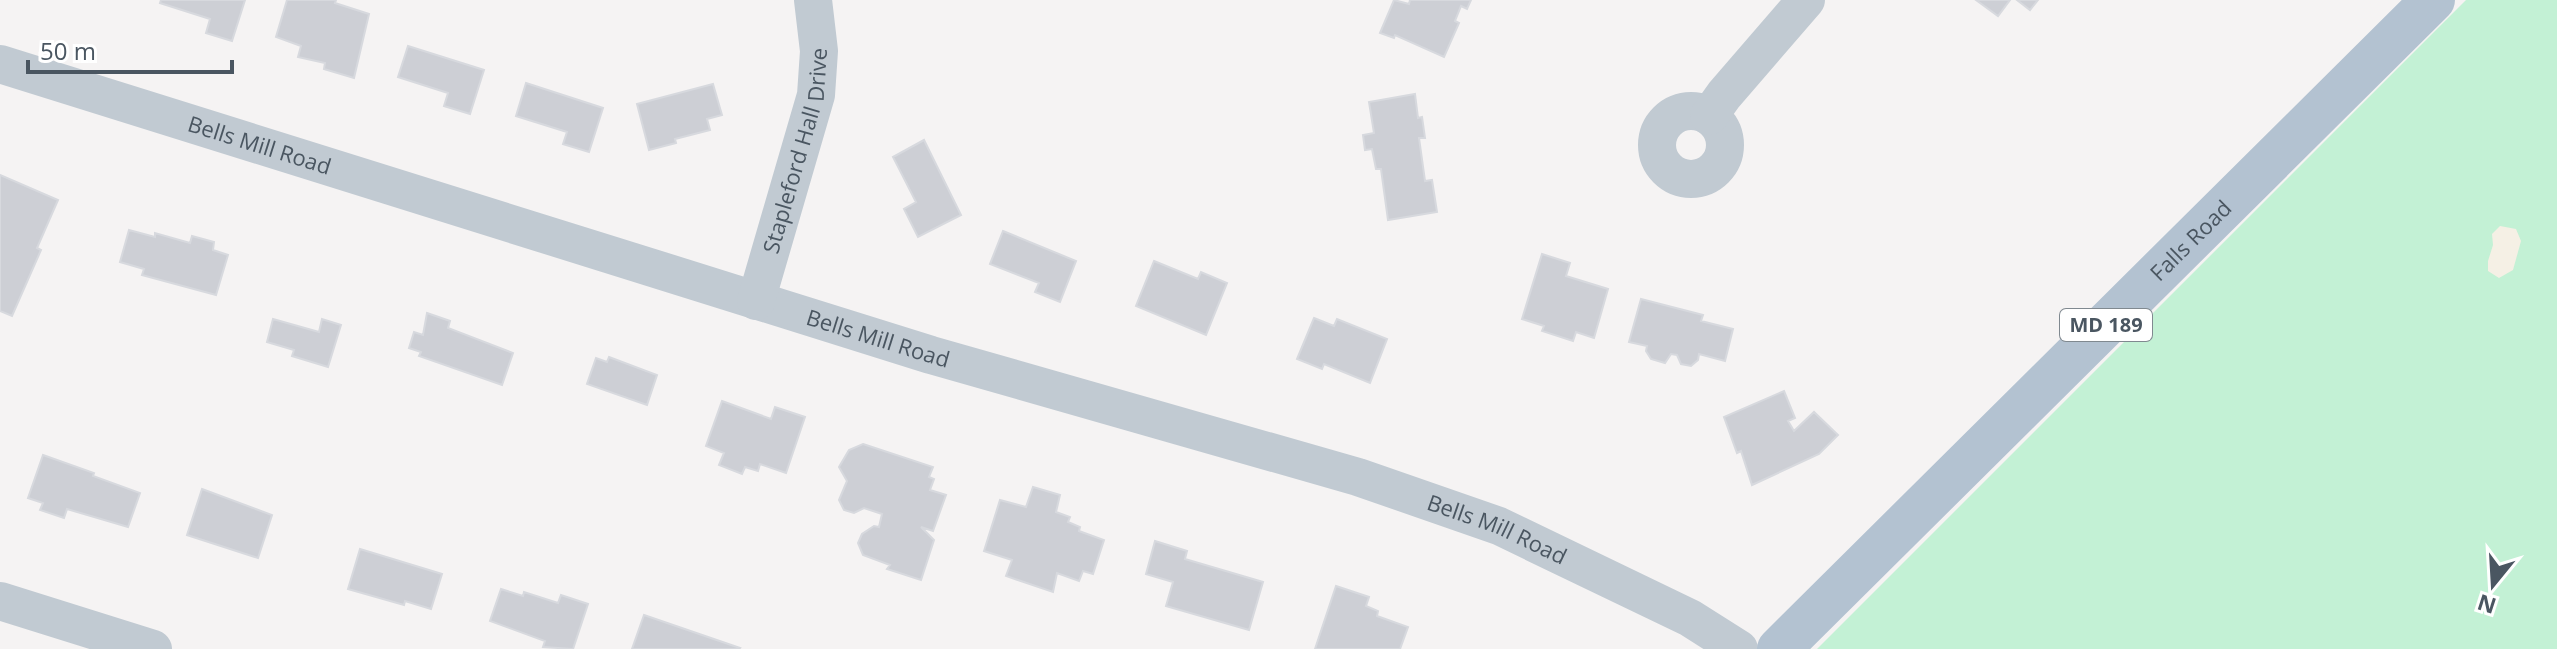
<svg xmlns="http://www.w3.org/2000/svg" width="2557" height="649" viewBox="0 0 2557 649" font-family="'Open Sans',sans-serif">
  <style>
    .green { fill: #c3f1d5 }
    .sand { fill: #f5f0e5 }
    .building { fill: #cdcfd5; stroke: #d7d9de; stroke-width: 2 }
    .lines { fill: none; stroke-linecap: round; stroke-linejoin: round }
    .minor { stroke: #c1cad2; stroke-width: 38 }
    .major { stroke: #b3c2d1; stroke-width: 44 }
    .labels { text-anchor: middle; stroke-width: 6; stroke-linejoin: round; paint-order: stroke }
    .shield { fill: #fff; stroke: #808990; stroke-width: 2 }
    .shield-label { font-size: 20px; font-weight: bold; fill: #4a5661 }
    .street-label { font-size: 22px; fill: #4a5661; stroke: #fff }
  </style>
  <rect width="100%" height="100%" fill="#f5f3f3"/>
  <!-- green -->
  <path class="green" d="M 2466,0 L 2557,0 L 2557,649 L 1817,649 Z"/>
  <!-- sand -->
  <path class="sand" d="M 2500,226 L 2516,229 L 2521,241 L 2513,270 L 2499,278 L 2488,271 L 2488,261 L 2493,245 L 2492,234 Z"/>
  <!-- building -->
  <path class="building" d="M 161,0 L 245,0 L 232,41 L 206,33 L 210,19 L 160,3 Z
    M 287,0 L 336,0 L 335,3 L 369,14 L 354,78 L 324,69 L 325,63 L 298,57 L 301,46 L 276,37 Z
    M 1394,0 L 1409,4 L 1410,0 L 1471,0 L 1467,9 L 1461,6 L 1455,21 L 1459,23 L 1444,57 L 1395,35 L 1394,38 L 1380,33 Z
    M 1976,0 L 2010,0 L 1998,16 Z
    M 2017,0 L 2038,0 L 2030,10 Z
    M 408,46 L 484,70 L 470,114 L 444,106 L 448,93 L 398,77 Z
    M 526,83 L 603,108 L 589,152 L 563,144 L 567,132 L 516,116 Z
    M 713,84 L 722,115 L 707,119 L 710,130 L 675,139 L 676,143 L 649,150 L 637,104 Z
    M 1415,94 L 1418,118 L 1422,117 L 1425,138 L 1419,138 L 1425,181 L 1432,180 L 1437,212 L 1388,220 L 1381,169 L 1376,169 L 1372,149 L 1365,150 L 1363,135 L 1374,133 L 1369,102 Z
    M 924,140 L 961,215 L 918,237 L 904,209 L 916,202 L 893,157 Z
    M 0,175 L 58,200 L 37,248 L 41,250 L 12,316 L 0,311 Z
    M 129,230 L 155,237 L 155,233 L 190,243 L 192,236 L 214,242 L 213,250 L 228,255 L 216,295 L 142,275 L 144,269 L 120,262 Z
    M 1003,231 L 1076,261 L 1060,302 L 1035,292 L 1039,283 L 990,264 Z
    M 1542,254 L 1570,263 L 1566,276 L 1608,289 L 1594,338 L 1576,332 L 1573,341 L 1542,331 L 1544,326 L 1522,319 Z
    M 1154,261 L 1198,279 L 1201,272 L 1227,283 L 1206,335 L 1136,306 Z
    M 1641,299 L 1703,315 L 1701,321 L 1733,329 L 1725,361 L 1699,354 L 1698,360 L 1691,366 L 1681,364 L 1677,355 L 1671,354 L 1665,363 L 1651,359 L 1646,351 L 1647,346 L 1629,342 Z
    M 427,313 L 450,321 L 448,328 L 513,353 L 502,385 L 419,356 L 421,352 L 409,348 L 414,332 L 423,335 Z
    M 1314,318 L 1334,326 L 1337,319 L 1387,339 L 1370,383 L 1324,364 L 1322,369 L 1297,359 Z
    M 273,319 L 319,332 L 322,319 L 341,325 L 328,367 L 292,356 L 294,350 L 267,342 Z
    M 609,357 L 657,375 L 647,405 L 587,384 L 596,358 L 607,362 Z
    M 1784,391 L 1795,418 L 1788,421 L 1794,431 L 1814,412 L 1838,435 L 1819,454 L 1752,485 L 1741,451 L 1737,453 L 1724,417 Z
    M 722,401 L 771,419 L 775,407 L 805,417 L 786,473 L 760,464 L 758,471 L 745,467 L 742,474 L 719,465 L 724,453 L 706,446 Z
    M 863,444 L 933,467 L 929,477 L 934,479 L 930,490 L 946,495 L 933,531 L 921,527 L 934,540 L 921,580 L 887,569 L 890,565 L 863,555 L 858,543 L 862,534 L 874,526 L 879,527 L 882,514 L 864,508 L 854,513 L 844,510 L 839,500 L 847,481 L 839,467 L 849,450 Z
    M 43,455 L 94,473 L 93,476 L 140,493 L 128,527 L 67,509 L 64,518 L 40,510 L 43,503 L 28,498 Z
    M 1033,487 L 1060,495 L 1056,512 L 1070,517 L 1068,522 L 1080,527 L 1079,531 L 1104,540 L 1093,574 L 1083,571 L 1079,581 L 1057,573 L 1053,592 L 1006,576 L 1012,560 L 984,551 L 1000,500 L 1026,507 Z
    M 202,489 L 272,515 L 258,558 L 187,535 Z
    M 1155,541 L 1187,551 L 1185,559 L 1263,582 L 1249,630 L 1166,606 L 1173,582 L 1146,574 Z
    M 360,549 L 442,574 L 431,609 L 405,601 L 404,605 L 348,589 Z
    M 1336,586 L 1369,597 L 1366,606 L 1378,611 L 1377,616 L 1408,627 L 1400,649 L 1315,649 Z
    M 501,589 L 523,596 L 524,592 L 558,603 L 561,595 L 588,604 L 573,649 L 543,647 L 545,641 L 490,621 Z
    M 644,615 L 740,648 L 739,649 L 632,649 Z"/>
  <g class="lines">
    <!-- minor -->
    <g class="minor">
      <path id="s1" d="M 0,64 L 931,355 L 1358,477 L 1499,526 L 1690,618 L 1739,649"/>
      <circle cx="1691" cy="145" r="34"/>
      <path d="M 1709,116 L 1724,95 L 1806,0"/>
      <path id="s2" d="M 756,301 L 816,95 L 819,51 L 813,0"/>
      <path d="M 0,601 L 153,649"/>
    </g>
    <!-- major -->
    <path class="major" id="s3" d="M 1779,649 L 2433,0"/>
  </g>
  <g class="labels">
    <!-- shield labels -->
    <rect class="shield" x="2060" y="309" width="92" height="32" rx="6"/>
    <g class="shield-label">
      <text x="2106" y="332">MD 189</text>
    </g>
    <!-- street labels -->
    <g class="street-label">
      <text dy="8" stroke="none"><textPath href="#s1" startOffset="272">Bells Mill Road</textPath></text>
      <text dy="8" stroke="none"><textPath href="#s2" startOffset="156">Stapleford Hall Drive</textPath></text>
      <text dy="8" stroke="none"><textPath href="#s3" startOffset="580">Falls Road</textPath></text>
      <text dy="8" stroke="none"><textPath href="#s1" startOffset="920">Bells Mill Road</textPath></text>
      <text dy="8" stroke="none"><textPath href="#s1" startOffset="1568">Bells Mill Road</textPath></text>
    </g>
  </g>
  <!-- north arrow -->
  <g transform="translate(2493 585) rotate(198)" stroke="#ffffff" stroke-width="6" paint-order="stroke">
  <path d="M0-6L14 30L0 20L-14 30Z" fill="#4a5661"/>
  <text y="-12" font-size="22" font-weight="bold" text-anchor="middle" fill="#4a5661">N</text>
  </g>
  <!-- scale -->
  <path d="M28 60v12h204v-12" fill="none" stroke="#4a5661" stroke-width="4"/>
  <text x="40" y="60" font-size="24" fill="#4a5661" stroke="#ffffff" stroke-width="6" paint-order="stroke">50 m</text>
</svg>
